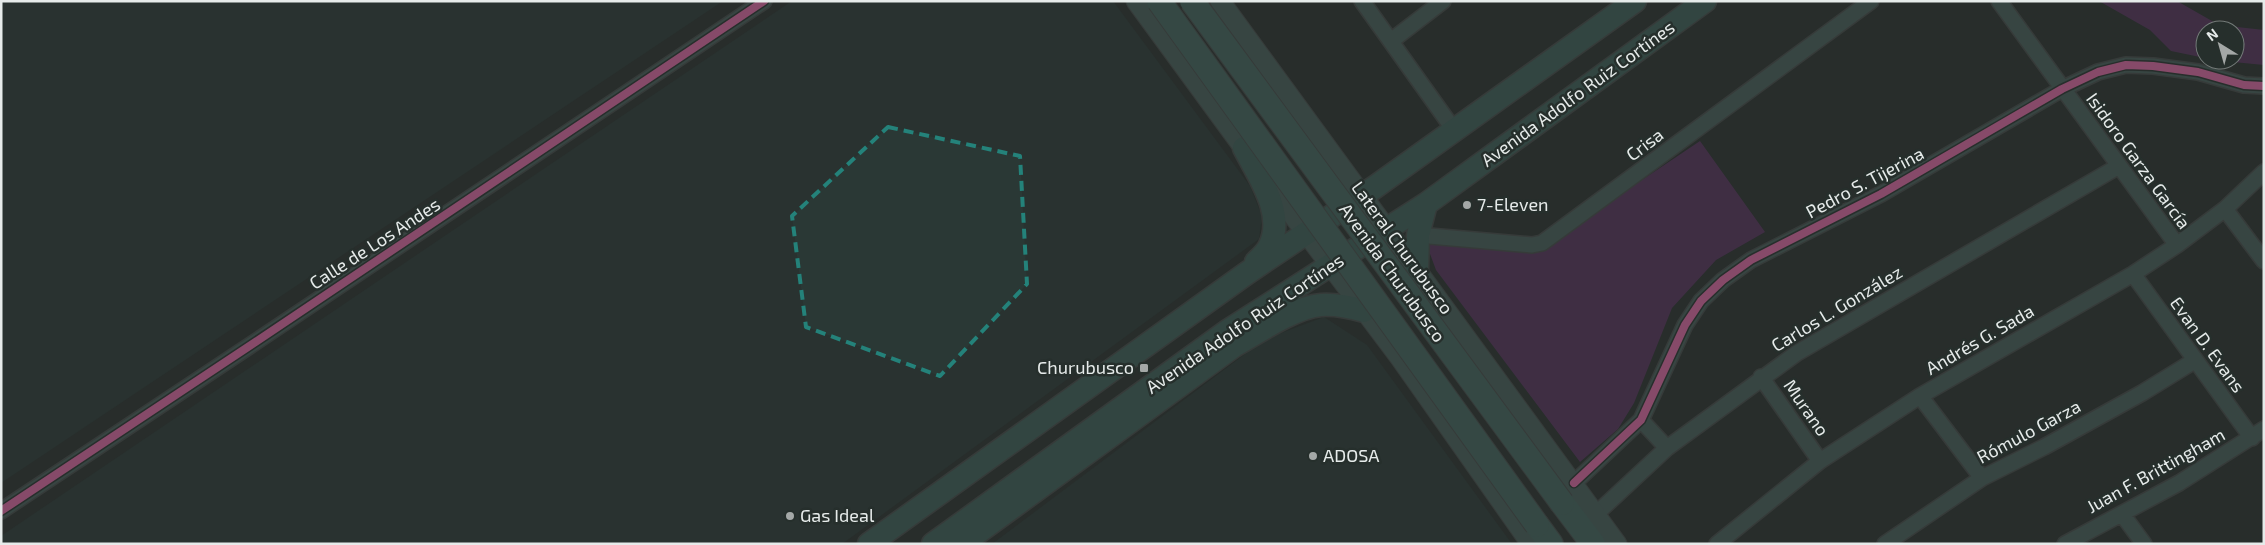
<svg xmlns="http://www.w3.org/2000/svg" width="2265" height="545" viewBox="0 0 2265 545" font-family="'Exo 2',sans-serif">
  <style>
    .built { fill: #2a3835 }
    .green { fill: #5c3061 }
    .lines { fill: none; stroke-linecap: round; stroke-linejoin: round }
    .minor-casing { stroke: #474b4a; stroke-width: 18 }
    .tertiary-casing { stroke: #474b4a; stroke-width: 21 }
    .primary-casing { stroke: #474b4a; stroke-width: 25 }
    .trunk-casing { stroke: #474b4a; stroke-width: 26 }
    .minor { stroke: #4a625e; stroke-width: 15 }
    .tertiary { stroke: #4a625e; stroke-width: 19 }
    .primary { stroke: #3e625b; stroke-width: 22 }
    .trunk { stroke: #466862; stroke-width: 24 }
    .trunk-bridge-casing { stroke: #474b4a; stroke-width: 26; stroke-linecap: butt }
    .trunk-bridge { stroke: #466862; stroke-width: 24 }
    .cycleway-casing { stroke: #262f2c; stroke-width: 11 }
    .cycleway { stroke: #f96db3; stroke-width: 8 }
    .marked { fill: none; stroke: #24827a; stroke-width: 4; stroke-dasharray: 10 6; stroke-linejoin: round }
    .poi-dot { fill: #a4a8a7; stroke: #262f2c; stroke-width: 2 }
    .labels { text-anchor: middle; stroke-width: 5; stroke-linejoin: round; paint-order: stroke }
    .street-label { font-size: 18px; fill: #e6ebea; stroke: #262f2c }
    .poi-label { font-size: 18px; fill: #e6ebea; stroke: #262f2c; text-anchor: start }
  </style>
  <rect width="100%" height="100%" fill="#282d2b"/>
  <!-- built -->
  <path class="built" d="M 1,1 L 723,1 L 1,483 Z
    M 792,1 L 1113,1 L 1250,186 L 1262,216 L 1259,239 L 842,544 L 1,544 L 1,536 Z
    M 1324,317 L 1367,345 L 1512,544 L 992,544 L 1265,339 Z"/>
  <!-- green -->
  <path class="green" d="M 2099,1 L 2177,1 L 2219,25 L 2264,30 L 2264,65 L 2213,60 L 2235,60 L 2235,30 L 2205,30 L 2205,58 L 2171,51 L 2150,30 Z
    M 1700,141 L 1765,232 L 1716,260 L 1672,308 L 1634,403 L 1618,429 L 1580,462 L 1436,270 L 1426,243 L 1535,252 Z"/>
  <g class="lines">
    <!-- minor casing -->
    <g class="minor-casing">
      <path id="minor" d="M 1362,1 L 1454,130
        M 1999,1 L 2177,245
        M 1391,41 L 1443,1
        M 2225,209 L 2264,261
        M 1418,235 L 1532,245 L 1542,243 L 1871,1
        M 2133,274 L 2252,438
        M 1761,377 L 1820,461
        M 1920,396 L 1982,478
        M 1641,420 L 1667,448
        M 1574,483 L 1641,420 L 1685,325 L 1701,301 L 1723,280 L 1751,260 L 1881,194 L 2062,89 L 2098,72 L 2126,65 L 2153,66 L 2198,72 L 2244,85 L 2264,86
        M 1,511 C 256,342 511,172 764,1
        M 1596,514 L 1667,448 L 1797,353 L 2119,166
        M 2122,514 L 2144,544
        M 1717,544 L 1820,461 L 1920,396 L 2133,274 L 2177,245 L 2225,209 L 2264,172
        M 1885,544 L 1982,478 L 2044,447 L 2142,393 L 2194,361
        M 2065,544 L 2179,483 L 2264,429"/>
    </g>
    <!-- tertiary casing -->
    <g class="tertiary-casing">
      <path id="tertiary" d="M 1136,1 L 1251,158
        M 1220,1 L 1617,544
        M 1267,181 L 1400,358 L 1531,544"/>
    </g>
    <!-- primary casing -->
    <g class="primary-casing">
      <path id="primary" d="M 1244,148 C 1259,177 1286,215 1269,247 C 1266,253 1260,258 1256,262
        M 1417,270 L 1418,235 L 1426,204
        M 869,544 L 1247,273 L 1375,187 L 1635,1
        M 933,544 L 1229,330 L 1426,204 L 1705,1
        M 962,544 L 1234,346 C 1257,333 1295,307 1321,305 C 1336,304 1350,307 1364,311"/>
    </g>
    <!-- trunk casing -->
    <g class="trunk-casing">
      <path id="trunk" d="M 1562,503 L 1593,544
        M 1537,525 L 1551,544"/>
    </g>
    <!-- minor -->
    <use href="#minor" class="minor"/>
    <!-- tertiary -->
    <use href="#tertiary" class="tertiary"/>
    <!-- primary -->
    <use href="#primary" class="primary"/>
    <!-- trunk -->
    <use href="#trunk" class="trunk"/>
    <!-- trunk-bridge casing -->
    <g class="trunk-bridge-casing">
      <path id="trunk-bridge" d="M 1159,1 L 1537,525
        M 1192,1 L 1562,503"/>
    </g>
    <!-- trunk-bridge -->
    <use href="#trunk-bridge" class="trunk-bridge"/>
    <!-- cycleway casing -->
    <g class="cycleway-casing">
      <path id="cycleway" d="M 1574,483 L 1641,420 L 1685,325 L 1701,301 L 1723,280 L 1751,260 L 1881,194 L 2062,89 L 2098,72 L 2126,65 L 2153,66 L 2198,72 L 2244,85 L 2264,86
        M 1,511 C 256,342 511,172 764,1"/>
    </g>
    <!-- cycleway -->
    <use href="#cycleway" class="cycleway"/>
  </g>
  <!-- marked area -->
  <path d="M0 0H2265V545H0ZM 888,127 L 1020,156 L 1027,284 L 940,376 L 806,327 L 792,216 Z" fill="#282d2b" fill-opacity=".55" fill-rule="evenodd"/>
  <path class="marked" d="M 888,127 L 1020,156 L 1027,284 L 940,376 L 806,327 L 792,216 Z"/>
  <!-- markers -->
  <g class="poi-dot">
    <circle cx="1467" cy="205" r="5"/>
    <rect x="1139" y="363" width="10" height="10" rx="2.5"/>
    <circle cx="1313" cy="456" r="5"/>
    <circle cx="790" cy="516" r="5"/>
  </g>
  <g class="labels">
    <!-- street labels -->
    <g class="street-label">
      <text transform="translate(1578 94) rotate(-36)" y="6">Avenida Adolfo Ruiz Cortínes</text>
      <text transform="translate(1645 145) rotate(-37)" y="6">Crisa</text>
      <text transform="translate(2138 161) rotate(54)" y="6">Isidoro Garza García</text>
      <text transform="translate(1865 183) rotate(-28)" y="6">Pedro S. Tijerina</text>
      <text transform="translate(375 244) rotate(-33)" y="6">Calle de Los Andes</text>
      <text transform="translate(1402 248) rotate(54)" y="6">Lateral Churubusco</text>
      <text transform="translate(1392 273) rotate(54)" y="6">Avenida Churubusco</text>
      <text transform="translate(1837 309) rotate(-31)" y="6">Carlos L. González</text>
      <text transform="translate(1245 324) rotate(-34)" y="6">Avenida Adolfo Ruiz Cortínes</text>
      <text transform="translate(1980 340) rotate(-30)" y="6">Andrés G. Sada</text>
      <text transform="translate(2207 345) rotate(54)" y="6">Evan D. Evans</text>
      <text transform="translate(1806 408) rotate(55)" y="6">Murano</text>
      <text transform="translate(2029 432) rotate(-28)" y="6">Rómulo Garza</text>
      <text transform="translate(2156 471) rotate(-29)" y="6">Juan F. Brittingham</text>
    </g>
    <!-- poi labels -->
    <g class="poi-label">
      <text x="1477" y="211">7-Eleven</text>
      <text x="1134" y="374" text-anchor="end">Churubusco</text>
      <text x="1323" y="462">ADOSA</text>
      <text x="800" y="522">Gas Ideal</text>
    </g>
  </g>
  <!-- border -->
  <rect width="2265" height="545" fill="none" stroke="#e6ebea" stroke-width="5"/>
  <!-- north arrow -->
  <g transform="translate(2220 45) rotate(323)"><circle r="24" fill="#262f2c" stroke="#737a78"/>
  <path d="M0-4L9 19L0 12L-9 19Z" fill="#a4a8a7"/>
  <text y="-8" font-size="14" font-weight="bold" text-anchor="middle" fill="#e6ebea">N</text>
  </g>
</svg>
